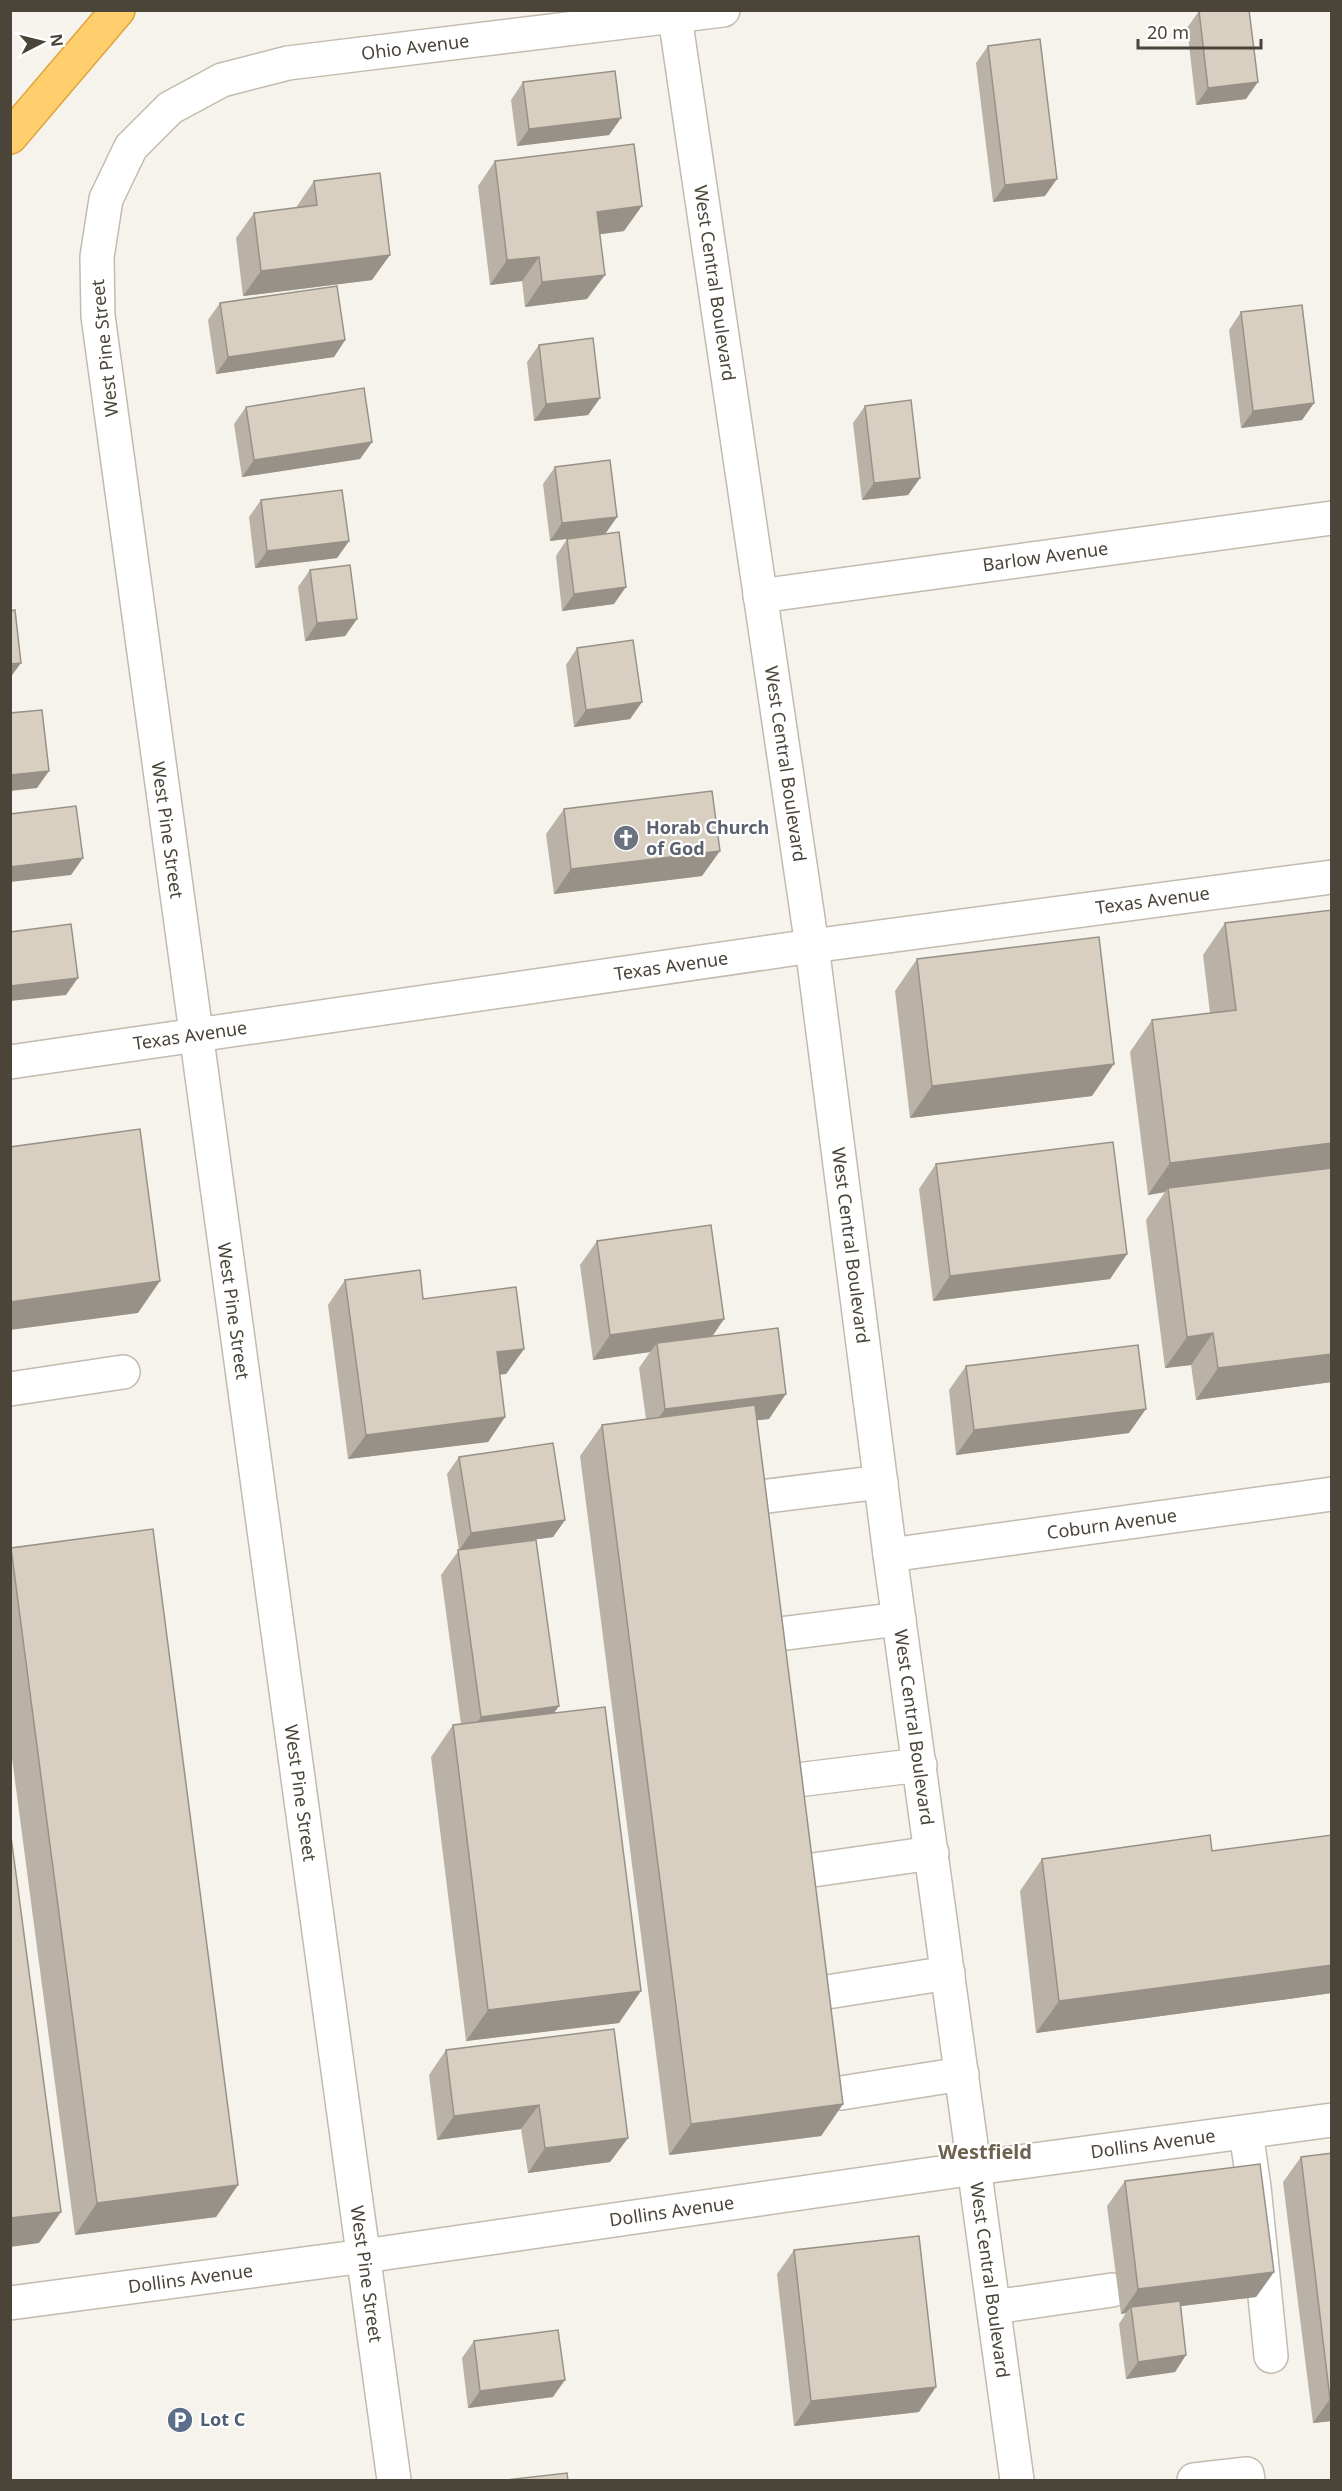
<svg xmlns="http://www.w3.org/2000/svg" width="1342" height="2491" viewBox="0 0 1342 2491" font-family="'Noto Sans',sans-serif">
  <style>
    .lines { fill: none; stroke-linecap: round; stroke-linejoin: round }
    .minor-casing { stroke: #c2bbae; stroke-width: 36 }
    .highway-casing { stroke: #e0a43c; stroke-width: 36 }
    .minor { stroke: #fff; stroke-width: 33 }
    .highway { stroke: #ffcf6e; stroke-width: 33 }
    .wall { fill: #bab2a6 }
    .shaded-wall { fill: #979187 }
    .building { fill: #d8cfc1; stroke: #979187; stroke-width: 1.5 }
    .labels { text-anchor: middle; stroke-width: 4.5; stroke-linejoin: round; paint-order: stroke }
    .street-label { font-size: 18px; fill: #4b4439; stroke: #fff }
    .worship-label { font-size: 18px; font-weight: bold; fill: #5b616d; stroke: #fff; text-anchor: start }
    .service-label { font-size: 18px; font-weight: bold; fill: #4e5e75; stroke: #fff; text-anchor: start }
    .neighbourhood-label { font-size: 20px; font-weight: bold; fill: #6e6250; stroke: #fff }
  </style>
  <rect width="100%" height="100%" fill="#f6f3ec"/>
  <g class="lines">
    <!-- minor casing -->
    <g class="minor-casing">
      <g id="minor">
        <path id="s1" d="M 674,10 L 812,946 L 890,1555 L 1017,2480"/>
        <path id="s2" d="M 760,596 L 1332,518"/>
        <path id="s3" d="M 10,1062 L 812,946 L 1332,877"/>
        <path d="M 10,1389 L 123,1372"/>
        <path d="M 760,1497 L 881,1482"/>
        <path id="s4" d="M 890,1555 L 1332,1494"/>
        <path d="M 779,1634 L 899,1619"/>
        <path d="M 797,1780 L 920,1765"/>
        <path d="M 806,1871 L 932,1853"/>
        <path d="M 827,1992 L 948,1973"/>
        <path d="M 841,2093 L 962,2074"/>
        <path d="M 1246,2132 L 1254,2187 L 1271,2356"/>
        <path id="s5" d="M 10,2303 L 364,2256 L 975,2168 L 1332,2120"/>
        <path d="M 994,2307 L 1112,2290"/>
        <path id="s6" d="M 394,2480 L 98,316 L 97,257 L 106,199 L 131,147 L 170,108 L 222,80 L 288,63 L 723,10"/>
        <path d="M 1194,2480 L 1247,2474 L 1248,2480"/>
      </g>
    </g>
    <!-- highway casing -->
    <g class="highway-casing">
      <path id="highway" d="M 10,137 L 118,10"/>
    </g>
    <!-- minor -->
    <use href="#minor" class="minor"/>
    <!-- highway -->
    <use href="#highway" class="highway"/>
  </g>
  <!-- wall -->
  <path class="wall" d="M 1199,11 L 1246,99 L 1196,105 L 1187,28 Z
    M 988,46 L 1045,196 L 993,202 L 976,63 Z
    M 523,82 L 621,118 L 609,135 L 517,146 L 511,100 Z
    M 495,161 L 624,231 L 600,234 L 587,299 L 525,307 L 522,281 L 490,285 L 478,186 Z
    M 314,181 L 372,280 L 243,296 L 236,238 L 254,213 L 297,208 L 297,206 Z
    M 220,303 L 345,340 L 334,357 L 216,374 L 208,320 Z
    M 1241,312 L 1314,403 L 1302,420 L 1241,428 L 1229,330 Z
    M 539,345 L 600,398 L 588,415 L 534,421 L 527,362 Z
    M 865,406 L 920,478 L 908,495 L 862,500 L 853,423 Z
    M 246,407 L 372,442 L 360,459 L 242,477 L 234,424 Z
    M 555,467 L 617,517 L 605,534 L 550,541 L 543,484 Z
    M 261,500 L 349,541 L 337,558 L 255,568 L 249,517 Z
    M 567,539 L 614,604 L 562,611 L 556,556 Z
    M 310,570 L 357,619 L 345,636 L 305,641 L 298,587 Z
    M 577,648 L 642,702 L 630,719 L 574,727 L 566,665 Z
    M 564,809 L 702,876 L 554,894 L 546,834 Z
    M 1332,910 L 1332,1382 L 1196,1400 L 1191,1365 L 1165,1368 L 1146,1220 L 1165,1192 L 1148,1195 L 1130,1052 L 1152,1020 L 1210,1013 L 1203,955 L 1225,923 Z
    M 917,959 L 1092,1096 L 910,1118 L 895,991 Z
    M 936,1164 L 1127,1254 L 1110,1279 L 933,1301 L 919,1189 Z
    M 597,1241 L 724,1319 L 712,1336 L 769,1419 L 757,1420 L 843,2104 L 821,2136 L 669,2155 L 580,1456 L 602,1425 L 646,1419 L 639,1368 L 650,1352 L 593,1360 L 580,1265 Z
    M 345,1280 L 423,1299 L 524,1349 L 506,1374 L 500,1374 L 505,1417 L 488,1442 L 348,1459 L 328,1305 Z
    M 966,1366 L 1129,1433 L 956,1455 L 949,1390 Z
    M 459,1457 L 565,1520 L 553,1537 L 473,1548 L 554,1713 L 619,2023 L 466,2041 L 431,1757 L 453,1725 L 461,1724 L 441,1575 L 459,1550 L 447,1474 Z
    M 11,1548 L 238,2185 L 216,2217 L 75,2235 L 10,1743 Z
    M 1332,1835 L 1332,1993 L 1036,2033 L 1020,1891 L 1042,1859 L 1212,1851 Z
    M 446,2050 L 628,2138 L 610,2162 L 528,2173 L 521,2129 L 437,2140 L 429,2075 Z
    M 1332,2153 L 1332,2421 L 1313,2423 L 1283,2182 L 1301,2157 Z
    M 1125,2181 L 1274,2272 L 1256,2297 L 1181,2306 L 1186,2355 L 1175,2372 L 1126,2379 L 1119,2324 L 1126,2313 L 1121,2314 L 1107,2206 Z
    M 794,2250 L 919,2412 L 794,2426 L 777,2274 Z
    M 474,2341 L 553,2397 L 468,2408 L 462,2358 Z"/>
  <!-- shaded-wall -->
  <path class="shaded-wall" d="M 1258,82 L 1246,99 L 1196,105 L 1208,88 Z
    M 621,118 L 609,135 L 517,146 L 529,129 Z
    M 1057,179 L 1045,196 L 993,202 L 1005,185 Z
    M 642,206 L 624,231 L 580,237 L 597,212 Z
    M 390,255 L 372,280 L 243,296 L 261,271 Z
    M 539,257 L 522,281 L 490,285 L 507,260 Z
    M 605,275 L 587,299 L 525,307 L 542,282 Z
    M 345,340 L 334,357 L 216,374 L 228,357 Z
    M 600,398 L 588,415 L 534,421 L 546,404 Z
    M 1314,403 L 1302,420 L 1241,428 L 1253,411 Z
    M 372,442 L 360,459 L 242,477 L 254,460 Z
    M 920,478 L 908,495 L 862,500 L 874,483 Z
    M 617,517 L 605,534 L 550,541 L 562,523 Z
    M 349,541 L 337,558 L 255,568 L 267,551 Z
    M 626,587 L 614,604 L 562,611 L 574,594 Z
    M 357,619 L 345,636 L 305,641 L 317,623 Z
    M 21,663 L 10,678 L 10,664 Z
    M 642,702 L 630,719 L 574,727 L 586,710 Z
    M 49,771 L 37,788 L 10,791 L 10,775 Z
    M 720,851 L 702,876 L 554,894 L 571,869 Z
    M 83,858 L 71,875 L 10,882 L 10,867 Z
    M 78,978 L 66,995 L 10,1001 L 10,986 Z
    M 1114,1064 L 1092,1096 L 910,1118 L 932,1086 Z
    M 1332,1143 L 1332,1172 L 1168,1188 L 1165,1192 L 1148,1195 L 1170,1163 Z
    M 1127,1254 L 1110,1279 L 933,1301 L 950,1276 Z
    M 160,1281 L 138,1313 L 10,1330 L 10,1302 Z
    M 724,1319 L 707,1344 L 657,1343 L 650,1352 L 593,1360 L 610,1335 Z
    M 1213,1333 L 1191,1365 L 1165,1368 L 1187,1337 Z
    M 524,1349 L 506,1374 L 479,1377 L 497,1352 Z
    M 1332,1354 L 1332,1382 L 1196,1400 L 1218,1368 Z
    M 786,1394 L 769,1419 L 647,1434 L 665,1409 Z
    M 1146,1409 L 1129,1433 L 956,1455 L 974,1430 Z
    M 505,1417 L 488,1442 L 348,1459 L 366,1435 Z
    M 565,1520 L 553,1537 L 459,1550 L 471,1533 Z
    M 559,1706 L 541,1731 L 463,1741 L 481,1717 Z
    M 1332,1965 L 1332,1993 L 1036,2033 L 1059,2001 Z
    M 641,1991 L 619,2023 L 466,2041 L 488,2010 Z
    M 843,2104 L 821,2136 L 669,2155 L 691,2124 Z
    M 539,2105 L 521,2129 L 437,2140 L 454,2116 Z
    M 628,2138 L 610,2162 L 528,2173 L 545,2148 Z
    M 238,2185 L 216,2217 L 75,2235 L 97,2203 Z
    M 61,2212 L 39,2243 L 10,2247 L 10,2218 Z
    M 1274,2272 L 1256,2297 L 1132,2312 L 1131,2307 L 1126,2313 L 1121,2314 L 1138,2289 Z
    M 1186,2355 L 1175,2372 L 1126,2379 L 1138,2362 Z
    M 565,2380 L 553,2397 L 468,2408 L 480,2391 Z
    M 936,2387 L 919,2412 L 794,2426 L 811,2401 Z
    M 1332,2398 L 1332,2421 L 1313,2423 L 1330,2399 Z"/>
  <!-- building -->
  <path class="building" d="M 1203,10 L 1249,10 L 1258,82 L 1208,88 L 1199,11 Z
    M 1040,39 L 1057,179 L 1005,185 L 988,46 Z
    M 615,71 L 621,118 L 529,129 L 523,82 Z
    M 634,144 L 642,206 L 597,212 L 605,275 L 542,282 L 539,257 L 507,260 L 495,161 Z
    M 380,173 L 390,255 L 261,271 L 254,213 L 317,205 L 314,181 Z
    M 337,286 L 345,340 L 228,357 L 220,303 Z
    M 1302,305 L 1314,403 L 1253,411 L 1241,312 Z
    M 593,338 L 600,398 L 546,404 L 539,345 Z
    M 364,388 L 372,442 L 254,460 L 246,407 Z
    M 911,400 L 920,478 L 874,483 L 865,406 Z
    M 610,460 L 617,517 L 562,523 L 555,467 Z
    M 342,490 L 349,541 L 267,551 L 261,500 Z
    M 619,532 L 626,587 L 574,594 L 567,539 Z
    M 350,565 L 357,619 L 317,623 L 310,570 Z
    M 15,610 L 21,663 L 10,664 L 10,611 Z
    M 633,640 L 642,702 L 586,710 L 577,648 Z
    M 42,710 L 49,771 L 10,775 L 10,713 Z
    M 712,791 L 720,851 L 571,869 L 564,809 Z
    M 76,806 L 83,858 L 10,867 L 10,814 Z
    M 1332,910 L 1332,1143 L 1170,1163 L 1152,1020 L 1236,1010 L 1225,923 Z
    M 71,924 L 78,978 L 10,986 L 10,932 Z
    M 1099,937 L 1114,1064 L 932,1086 L 917,959 Z
    M 140,1129 L 160,1281 L 10,1302 L 10,1147 Z
    M 1113,1142 L 1127,1254 L 950,1276 L 936,1164 Z
    M 1332,1168 L 1332,1354 L 1218,1368 L 1213,1333 L 1187,1337 L 1168,1188 Z
    M 711,1225 L 724,1319 L 610,1335 L 597,1241 Z
    M 420,1270 L 423,1299 L 516,1287 L 524,1349 L 497,1352 L 505,1417 L 366,1435 L 345,1280 Z
    M 778,1328 L 786,1394 L 665,1409 L 657,1343 Z
    M 1138,1345 L 1146,1409 L 974,1430 L 966,1366 Z
    M 755,1405 L 843,2104 L 691,2124 L 602,1425 Z
    M 553,1443 L 565,1520 L 471,1533 L 459,1457 Z
    M 153,1529 L 238,2185 L 97,2203 L 11,1548 Z
    M 536,1540 L 559,1706 L 481,1717 L 458,1550 Z
    M 605,1707 L 641,1991 L 488,2010 L 453,1725 Z
    M 10,1829 L 61,2212 L 10,2218 Z
    M 1210,1835 L 1212,1851 L 1332,1835 L 1332,1965 L 1059,2001 L 1042,1859 Z
    M 614,2029 L 628,2138 L 545,2148 L 539,2105 L 454,2116 L 446,2050 Z
    M 1332,2153 L 1332,2398 L 1330,2399 L 1301,2157 Z
    M 1260,2164 L 1274,2272 L 1138,2289 L 1125,2181 Z
    M 919,2236 L 936,2387 L 811,2401 L 794,2250 Z
    M 1180,2301 L 1186,2355 L 1138,2362 L 1131,2307 Z
    M 558,2330 L 565,2380 L 480,2391 L 474,2341 Z
    M 567,2473 L 568,2481 L 506,2480 Z"/>
  <!-- icons -->
  <defs>
    <g id="church-disc" transform="scale(1.35)"><circle r="9.5" fill="#6b7280" stroke="#fff"/><path d="M-1.2-6h2.4v3.5h3.3v2.4h-3.3V6h-2.4V-.1h-3.3v-2.4h3.3Z" fill="#fff"/></g>
    <g id="parking-disc" transform="scale(1.35)"><circle r="9.5" fill="#5c6f8a" stroke="#fff"/><path d="M-3.5-5.5H1a3.5 3.5 0 0 1 0 7H-1V5.5H-3.5ZM-1-3.4V-.6H.8a1.4 1.4 0 0 0 0-2.8Z" fill="#fff"/></g>
  </defs>
  <g fill-rule="evenodd">
    <use href="#church-disc" x="626" y="838"/>
    <use href="#parking-disc" x="180" y="2420"/>
  </g>
  <g class="labels">
    <!-- street labels -->
    <g class="street-label">
      <text dy="6" stroke="none"><textPath href="#s6" startOffset="2670">Ohio Avenue</textPath></text>
      <text dy="6" stroke="none"><textPath href="#s1" startOffset="276">West Central Boulevard</textPath></text>
      <text transform="translate(105 348) rotate(-96)" y="6">West Pine Street</text>
      <text dy="6" stroke="none"><textPath href="#s2" startOffset="288">Barlow Avenue</textPath></text>
      <text dy="6" stroke="none"><textPath href="#s1" startOffset="762">West Central Boulevard</textPath></text>
      <text transform="translate(167 830) rotate(82)" y="6">West Pine Street</text>
      <text dy="6" stroke="none"><textPath href="#s3" startOffset="1154">Texas Avenue</textPath></text>
      <text dy="6" stroke="none"><textPath href="#s3" startOffset="668">Texas Avenue</textPath></text>
      <text dy="6" stroke="none"><textPath href="#s3" startOffset="182">Texas Avenue</textPath></text>
      <text dy="6" stroke="none"><textPath href="#s1" startOffset="1248">West Central Boulevard</textPath></text>
      <text transform="translate(233 1311) rotate(82)" y="6">West Pine Street</text>
      <text dy="6" stroke="none"><textPath href="#s4" startOffset="224">Coburn Avenue</textPath></text>
      <text dy="6" stroke="none"><textPath href="#s1" startOffset="1734">West Central Boulevard</textPath></text>
      <text transform="translate(300 1793) rotate(82)" y="6">West Pine Street</text>
      <text dy="6" stroke="none"><textPath href="#s5" startOffset="1154">Dollins Avenue</textPath></text>
      <text dy="6" stroke="none"><textPath href="#s5" startOffset="668">Dollins Avenue</textPath></text>
      <text transform="translate(366 2274) rotate(82)" y="6">West Pine Street</text>
      <text dy="6" stroke="none"><textPath href="#s5" startOffset="182">Dollins Avenue</textPath></text>
      <text dy="6" stroke="none"><textPath href="#s1" startOffset="2292">West Central Boulevard</textPath></text>
    </g>
    <!-- worship labels -->
    <g class="worship-label">
      <text x="646" y="834">Horab Church<tspan x="646" dy="21">of God</tspan></text>
    </g>
    <!-- service labels -->
    <g class="service-label">
      <text x="200" y="2426">Lot C</text>
    </g>
    <!-- neighbourhood labels -->
    <g class="neighbourhood-label">
      <text x="985" y="2159">Westfield</text>
    </g>
  </g>
  <!-- border -->
  <rect width="1342" height="2491" fill="none" stroke="#4b4439" stroke-width="24"/>
  <!-- north arrow -->
  <g transform="translate(42 42) rotate(83)" stroke="#ffffff" stroke-width="4.5" paint-order="stroke">
  <path d="M0-4.5L10 22L0 15L-10 22Z" fill="#4b4439"/>
  <text y="-9" font-size="16" font-weight="bold" text-anchor="middle" fill="#4b4439">N</text>
  </g>
  <!-- scale -->
  <path d="M1138 39v9h123v-9" fill="none" stroke="#4b4439" stroke-width="3"/>
  <text x="1147" y="39" font-size="18" fill="#4b4439" stroke="#ffffff" stroke-width="4.5" paint-order="stroke">20 m</text>
</svg>
